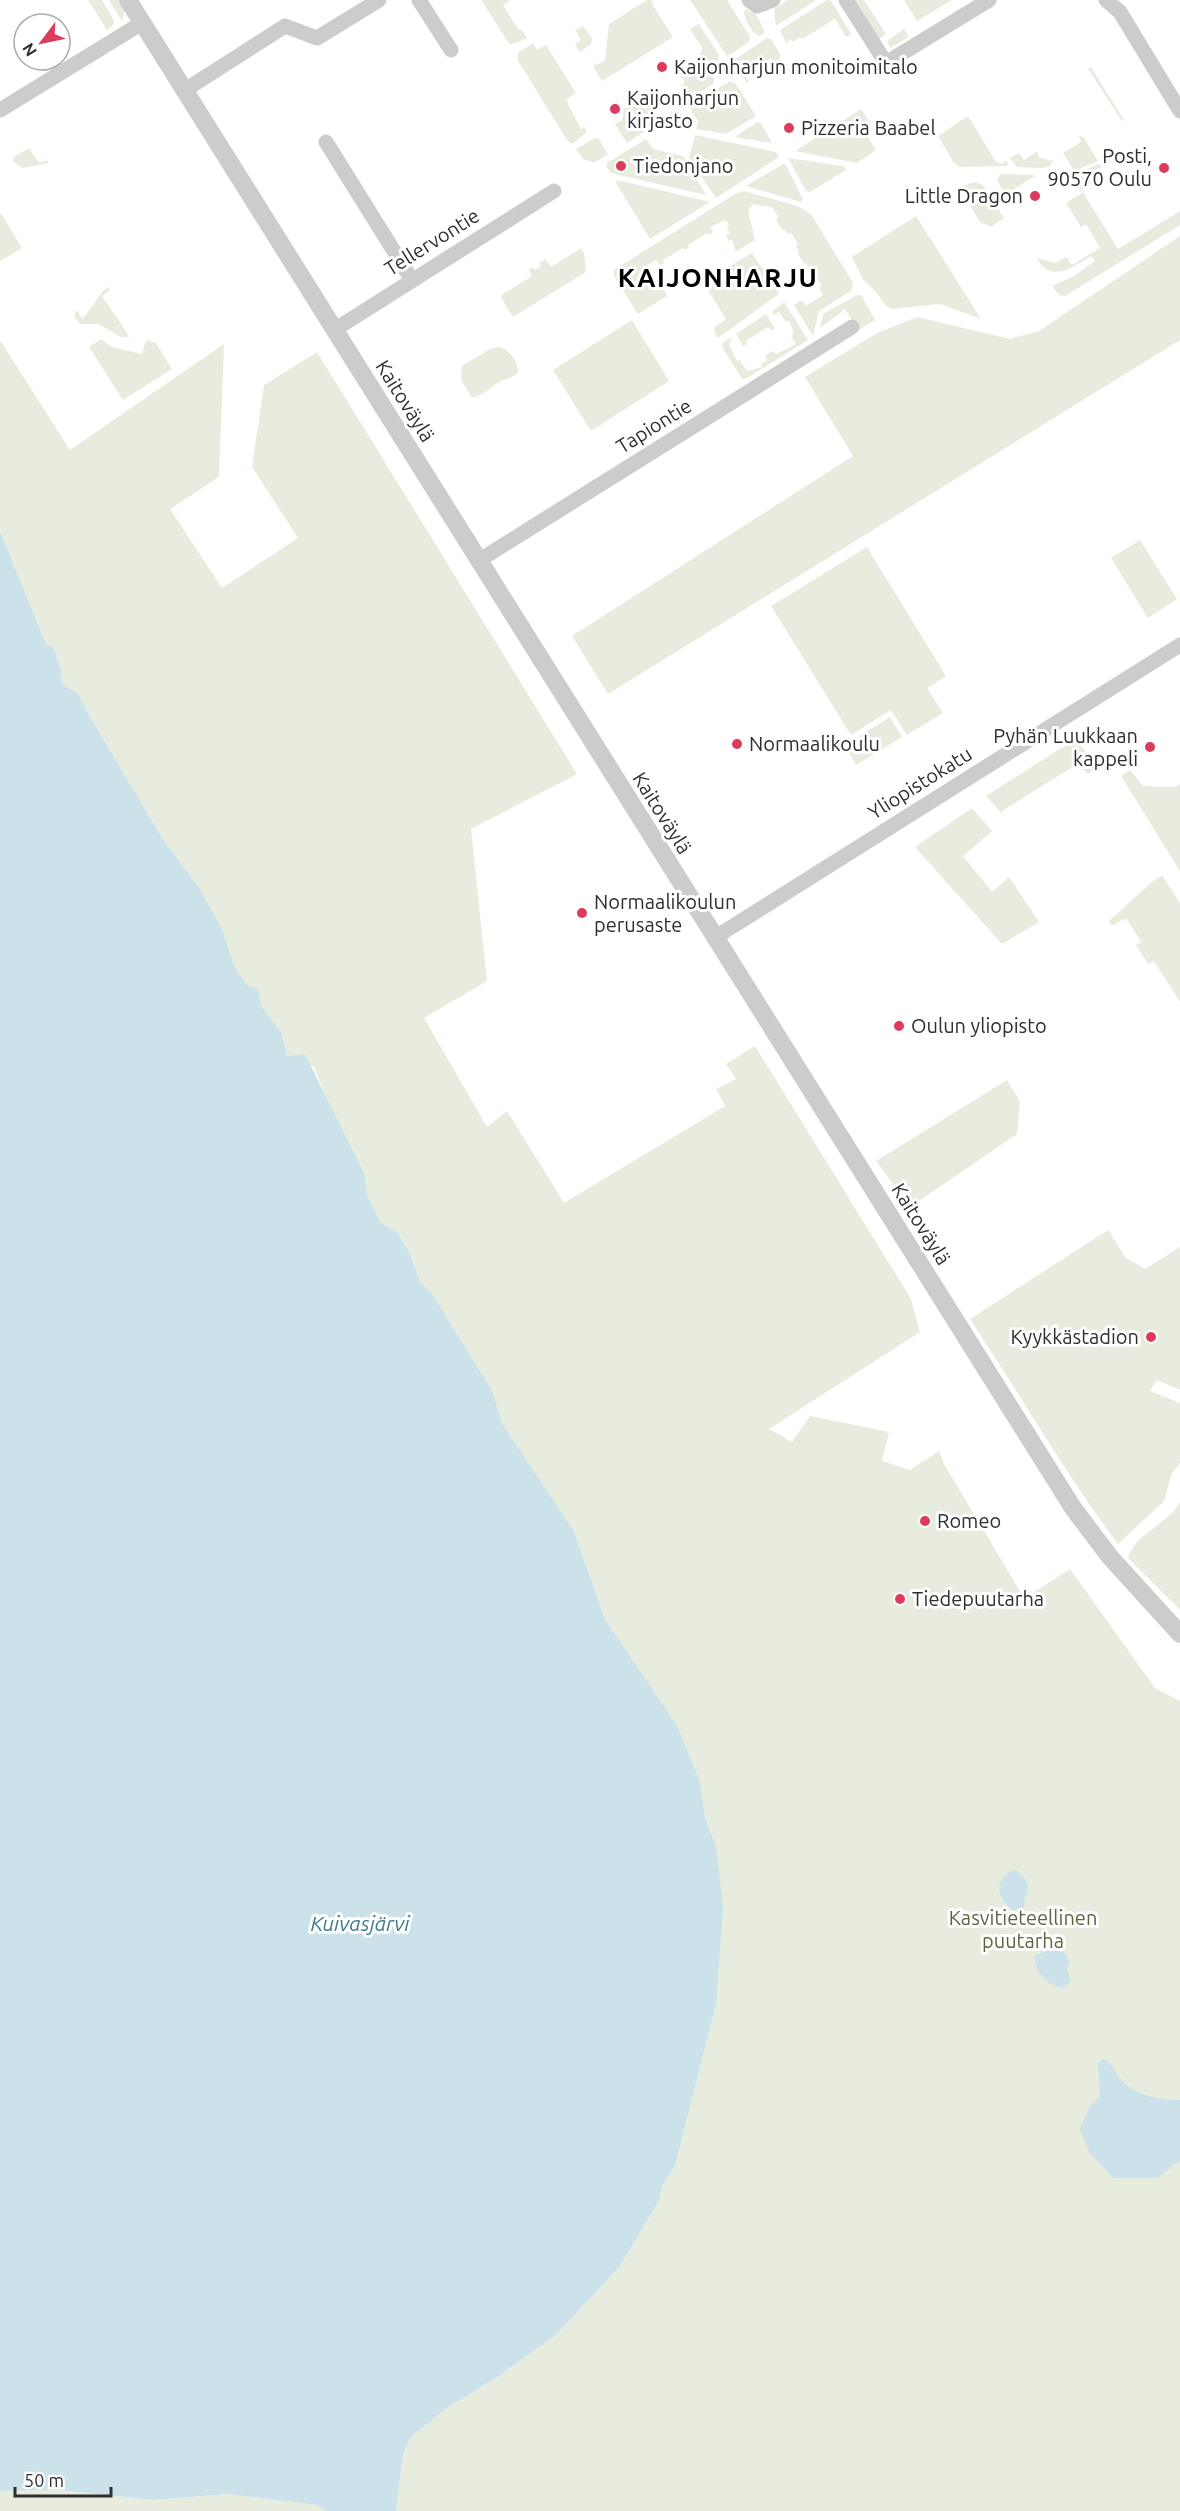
<svg xmlns="http://www.w3.org/2000/svg" width="1180" height="2511" viewBox="0 0 1180 2511" font-family="Ubuntu,sans-serif">
  <style>
    .green { fill: #e7ecde }
    .water { fill: #cbe2ea }
    .lines { fill: none; stroke-linecap: round; stroke-linejoin: round }
    .minor { stroke: #ccc; stroke-width: 15 }
    .tertiary { stroke: #ccc; stroke-width: 18 }
    .poi-dot { fill: #dd3b5c; stroke: #fff; stroke-width: 2 }
    .labels { text-anchor: middle; stroke-width: 6; stroke-linejoin: round; paint-order: stroke }
    .poi-label { font-size: 20px; fill: #2f2f2f; stroke: #fff; text-anchor: start }
    .street-label { font-size: 20px; fill: #2f2f2f; stroke: #fff }
    .park-label { font-size: 20px; fill: #58693f; stroke: #fff }
    .water-label { font-size: 21px; font-style: italic; fill: #417a8e; stroke: #fff }
    .district-label { font-size: 26px; font-weight: bold; letter-spacing: 1.5px; fill: #000; stroke: #fff }
  </style>
  <rect width="100%" height="100%" fill="#fff"/>
  <!-- green -->
  <path class="green" d="M 88,0 L 102,0 L 114,21 L 113,25 L 107,30 Z
    M 109,0 L 119,0 L 125,9 L 122,21 Z
    M 481,0 L 510,0 L 503,5 L 518,29 L 522,30 L 527,38 L 510,45 Z
    M 647,0 L 653,0 L 651,2 L 673,37 L 602,81 L 593,66 L 605,61 L 609,24 Z
    M 690,0 L 727,0 L 750,37 L 749,42 L 727,56 Z
    M 788,0 L 816,0 L 776,26 L 774,9 Z
    M 827,0 L 831,1 L 851,34 L 846,37 L 835,19 L 802,39 L 800,37 L 793,42 L 791,39 L 787,42 L 788,46 L 780,30 Z
    M 853,0 L 864,0 L 886,34 L 878,40 Z
    M 904,0 L 952,0 L 917,21 Z
    M 745,9 L 756,14 L 765,32 L 759,36 C 751,32 742,17 745,9 Z
    M 699,24 L 719,55 L 713,84 L 689,100 L 682,85 L 685,82 L 681,76 L 694,67 L 696,59 L 700,56 L 702,48 L 690,29 Z
    M 583,26 L 592,38 L 591,44 L 580,52 L 575,44 L 581,40 L 575,30 Z
    M 904,29 L 909,37 L 890,48 L 887,41 Z
    M 767,38 L 771,39 L 780,54 L 779,66 L 777,68 L 771,58 L 745,74 L 749,81 L 747,83 L 734,63 L 734,60 Z
    M 533,43 L 537,50 L 546,45 L 576,93 L 566,100 L 581,129 L 584,127 L 587,132 L 572,144 L 567,140 L 517,59 L 518,53 Z
    M 1091,67 L 1124,120 L 1122,121 L 1088,69 Z
    M 730,81 L 736,84 L 756,116 L 726,134 L 696,129 L 698,121 L 689,107 Z
    M 632,105 L 653,109 L 650,116 L 653,117 L 651,127 L 627,143 L 615,124 L 622,120 L 624,109 Z
    M 861,109 L 871,124 L 869,139 L 876,150 L 857,163 L 795,151 Z
    M 968,116 L 996,162 L 1002,164 L 1007,160 L 1008,166 L 961,167 L 954,163 L 938,136 Z
    M 757,122 L 761,123 L 772,143 L 735,137 Z
    M 695,135 L 776,152 L 779,157 L 716,198 L 689,158 Z
    M 1079,135 L 1084,138 L 1098,161 L 1074,171 L 1063,153 L 1081,142 Z
    M 595,138 L 599,139 L 608,154 L 594,163 L 583,159 L 576,149 Z
    M 646,139 L 653,149 L 683,156 L 706,195 L 611,173 L 607,168 L 607,163 Z
    M 29,148 L 39,163 L 47,160 L 49,163 L 22,168 L 13,161 L 14,157 Z
    M 1037,151 L 1039,157 L 1051,161 L 1054,159 L 1050,166 L 1042,168 L 1017,167 L 1010,158 L 1019,153 L 1024,160 Z
    M 788,158 L 843,166 L 846,170 L 810,192 L 806,191 Z
    M 783,164 L 786,165 L 803,199 L 801,202 L 746,186 Z
    M 1099,164 L 1102,166 L 1101,167 L 1088,174 L 1093,181 L 1081,189 L 1118,249 L 1180,211 L 1180,225 L 1065,296 L 1059,295 L 1052,286 L 1074,276 L 1095,261 L 1091,256 C 1074,267 1050,284 1037,258 L 1055,263 L 1066,257 L 1072,265 L 1100,248 L 1086,224 L 1081,227 L 1066,203 L 1082,193 L 1071,175 Z
    M 1000,174 L 1033,175 L 1035,176 L 1005,195 L 997,180 Z
    M 617,180 L 710,202 L 650,239 L 616,183 Z
    M 975,182 L 983,185 L 1004,218 L 991,227 L 980,222 L 959,187 Z
    M 744,191 L 797,206 L 811,214 L 853,283 L 851,291 L 819,311 L 813,336 L 794,305 L 802,300 L 806,306 L 823,295 L 819,288 L 822,286 L 814,275 L 816,273 L 813,267 L 810,269 L 806,263 L 804,264 L 798,254 L 799,252 L 796,246 L 798,244 L 791,233 L 788,234 L 785,230 L 783,231 L 776,220 L 779,218 L 772,207 L 753,204 L 748,211 L 755,240 L 736,252 L 732,240 L 729,241 L 726,236 L 730,233 L 727,227 L 729,225 L 726,220 L 710,227 L 713,232 L 709,235 L 707,233 L 688,245 L 689,247 L 685,250 L 683,248 L 663,260 L 664,263 L 660,265 L 656,260 L 645,267 L 646,270 L 643,272 L 646,277 L 649,275 L 653,281 L 657,279 L 660,283 L 658,285 L 661,291 L 664,289 L 667,296 L 638,314 L 614,276 L 614,270 L 735,194 Z
    M 0,212 L 22,248 L 0,261 Z
    M 916,216 L 981,319 L 940,304 L 892,309 L 886,306 L 877,293 L 863,279 L 852,257 Z
    M 1180,236 L 1180,340 L 608,694 L 572,636 L 853,456 L 805,377 L 877,333 L 917,317 L 1010,339 L 1039,331 Z
    M 581,248 L 584,253 L 586,272 L 513,317 L 500,296 L 532,276 L 529,270 L 532,267 L 535,270 L 541,266 L 539,263 L 545,259 L 551,267 Z
    M 752,253 L 779,294 C 758,308 740,323 719,337 L 716,337 L 714,328 L 726,319 L 703,282 Z
    M 108,287 L 110,290 L 102,296 C 108,305 129,334 129,337 L 121,337 L 98,324 L 80,324 L 74,316 L 77,310 L 82,319 C 92,309 98,294 108,287 Z
    M 857,295 L 861,295 L 875,320 L 859,330 L 845,309 L 820,328 L 823,314 Z
    M 784,302 L 808,340 L 747,378 L 742,379 L 722,347 L 723,343 L 730,338 L 732,340 L 729,344 L 737,361 L 740,360 L 747,371 L 762,367 L 761,364 L 767,360 L 765,356 L 773,351 L 776,354 L 796,344 L 791,336 L 794,334 L 789,320 L 786,322 L 779,312 L 774,315 L 772,312 Z
    M 766,314 L 775,328 L 771,331 L 768,327 L 746,341 L 747,344 L 743,346 L 736,334 Z
    M 632,320 L 669,381 L 591,431 L 553,370 Z
    M 101,339 L 112,347 L 142,354 L 146,340 L 156,343 L 172,369 L 123,400 L 89,347 Z
    M 0,340 L 70,450 L 224,344 L 219,477 L 170,509 L 222,588 L 298,538 L 252,467 L 264,385 L 317,352 L 577,774 L 471,829 L 487,981 L 424,1018 L 487,1127 L 507,1111 L 564,1203 L 725,1106 L 716,1089 L 736,1079 L 726,1064 L 755,1046 L 911,1299 L 920,1332 L 769,1429 L 792,1442 L 810,1416 L 889,1432 L 882,1461 L 910,1470 L 939,1451 L 944,1464 L 1020,1591 L 1028,1596 L 1070,1569 L 1155,1688 L 1180,1701 L 1180,2511 L 396,2511 L 403,2455 L 410,2438 L 447,2408 L 496,2378 L 556,2335 L 620,2266 L 659,2201 L 662,2186 L 675,2166 L 716,2004 L 716,1846 L 705,1818 L 700,1781 L 678,1727 L 605,1619 L 573,1529 L 503,1425 L 492,1390 L 431,1292 L 420,1282 L 410,1254 L 397,1232 L 380,1222 L 367,1195 L 365,1175 L 332,1111 L 314,1067 L 287,1056 L 282,1033 L 261,1006 L 258,989 L 247,985 L 235,968 L 222,929 L 200,889 L 163,839 L 89,715 L 78,693 L 65,686 L 61,681 L 61,669 L 53,647 L 46,644 L 0,531 Z
    M 500,347 C 509,350 520,363 518,373 C 512,378 506,379 499,382 C 489,388 484,395 472,398 L 461,380 L 462,366 L 490,349 Z
    M 1140,540 L 1177,599 L 1148,618 L 1111,558 Z
    M 867,547 L 946,676 L 927,688 L 943,713 L 907,735 L 891,710 L 851,735 L 771,606 Z
    M 890,717 L 902,737 L 856,765 L 845,745 Z
    M 1077,738 L 1096,769 L 1087,774 L 1079,763 L 1002,811 L 1005,817 L 986,796 Z
    M 1130,770 L 1143,786 L 1175,787 L 1180,784 L 1180,871 L 1121,776 Z
    M 972,808 L 992,831 L 963,856 L 992,892 L 1009,877 L 1039,922 L 1002,944 L 915,847 Z
    M 1162,875 L 1180,903 L 1180,1002 L 1154,961 L 1148,964 L 1136,945 L 1141,942 L 1126,918 L 1112,926 L 1109,921 L 1152,882 Z
    M 1007,1080 L 1020,1101 L 1017,1134 L 910,1207 L 876,1161 Z
    M 1108,1230 L 1126,1258 L 1145,1269 L 1180,1247 L 1180,1390 L 1157,1380 L 1150,1391 L 1180,1403 L 1180,1463 L 1172,1473 L 1164,1501 L 1118,1544 C 1064,1472 1020,1394 970,1319 Z
    M 1180,1502 L 1180,1610 L 1128,1558 C 1135,1533 1169,1524 1180,1502 Z
    M 57,2490 L 154,2500 L 227,2494 L 317,2505 L 325,2511 L 0,2511 L 0,2491 Z"/>
  <!-- water -->
  <path class="water" d="M 0,531 L 46,644 L 53,647 L 61,669 L 61,681 L 65,686 L 78,693 L 89,715 L 163,839 L 200,889 L 222,929 L 235,968 L 247,985 L 258,989 L 261,1006 L 282,1033 L 287,1056 L 305,1054 L 365,1175 L 367,1195 L 380,1222 L 397,1232 L 410,1254 L 420,1282 L 431,1292 L 492,1390 L 503,1425 L 573,1529 L 605,1619 L 678,1727 L 700,1781 L 705,1818 L 716,1846 L 723,1907 L 716,2004 L 675,2166 L 662,2186 L 659,2201 L 620,2266 L 556,2335 L 496,2378 L 447,2408 L 410,2438 L 403,2455 L 396,2511 L 325,2511 L 317,2505 L 227,2494 L 154,2500 L 57,2490 L 0,2491 Z
    M 1012,1870 L 1018,1871 C 1029,1882 1030,1885 1025,1898 C 1023,1903 1025,1909 1024,1913 L 1020,1914 C 1000,1904 989,1885 1012,1870 Z
    M 1048,1939 L 1061,1948 L 1070,1961 L 1067,1969 L 1071,1981 L 1063,1988 C 1047,1986 1033,1971 1035,1955 L 1045,1952 Z
    M 1104,2059 C 1112,2064 1114,2071 1119,2077 C 1134,2097 1158,2099 1180,2100 L 1180,2160 L 1158,2178 L 1113,2178 L 1089,2152 L 1080,2129 L 1090,2106 L 1100,2097 L 1098,2062 Z"/>
  <g class="lines">
    <!-- minor -->
    <path class="minor" d="M 419,0 L 451,50
      M 749,0 L 757,6 L 773,0
      M 846,0 L 886,63 L 989,0
      M 1106,0 L 1120,12 L 1180,111
      M 185,90 L 285,26 L 317,38 L 379,0
      M 0,110 L 142,23
      M 326,142 L 412,280
      M 334,330 L 554,191
      M 478,561 L 852,327
      M 714,938 L 1180,645"/>
    <!-- tertiary -->
    <path class="tertiary" d="M 128,0 L 1073,1508 L 1110,1557 L 1180,1634"/>
  </g>
  <!-- markers -->
  <g class="poi-dot">
    <circle cx="662" cy="67" r="6"/>
    <circle cx="615" cy="109" r="6"/>
    <circle cx="789" cy="128" r="6"/>
    <circle cx="621" cy="166" r="6"/>
    <circle cx="1164" cy="168" r="6"/>
    <circle cx="1035" cy="196" r="6"/>
    <circle cx="737" cy="744" r="6"/>
    <circle cx="1150" cy="747" r="6"/>
    <circle cx="582" cy="913" r="6"/>
    <circle cx="899" cy="1026" r="6"/>
    <circle cx="1151" cy="1337" r="6"/>
    <circle cx="925" cy="1521" r="6"/>
    <circle cx="900" cy="1599" r="6"/>
  </g>
  <g class="labels">
    <!-- poi labels -->
    <g class="poi-label">
      <text x="674" y="74">Kaijonharjun monitoimitalo</text>
      <text x="627" y="105">Kaijonharjun<tspan x="627" dy="23">kirjasto</tspan></text>
      <text x="801" y="135">Pizzeria Baabel</text>
      <text x="1152" y="163" text-anchor="end">Posti,<tspan x="1152" dy="23">90570 Oulu</tspan></text>
      <text x="633" y="173">Tiedonjano</text>
      <text x="1023" y="203" text-anchor="end">Little Dragon</text>
      <text x="1138" y="743" text-anchor="end">Pyhän Luukkaan<tspan x="1138" dy="23">kappeli</tspan></text>
      <text x="749" y="751">Normaalikoulu</text>
      <text x="594" y="909">Normaalikoulun<tspan x="594" dy="23">perusaste</tspan></text>
      <text x="911" y="1033">Oulun yliopisto</text>
      <text x="1139" y="1344" text-anchor="end">Kyykkästadion</text>
      <text x="937" y="1528">Romeo</text>
      <text x="912" y="1606">Tiedepuutarha</text>
    </g>
    <!-- street labels -->
    <g class="street-label">
      <text transform="translate(432 242) rotate(-32)" y="7">Tellervontie</text>
      <text transform="translate(405 401) rotate(58)" y="7">Kaitoväylä</text>
      <text transform="translate(654 426) rotate(-32)" y="7">Tapiontie</text>
      <text transform="translate(920 783) rotate(-32)" y="7">Yliopistokatu</text>
      <text transform="translate(662 813) rotate(58)" y="7">Kaitoväylä</text>
      <text transform="translate(921 1224) rotate(58)" y="7">Kaitoväylä</text>
    </g>
    <!-- park labels -->
    <g class="park-label">
      <text x="1023" y="1925">Kasvitieteellinen<tspan x="1023" dy="23">puutarha</tspan></text>
    </g>
    <!-- water labels -->
    <g class="water-label">
      <text x="360" y="1931">Kuivasjärvi</text>
    </g>
    <!-- district labels -->
    <g class="district-label">
      <text x="718" y="287">KAIJONHARJU</text>
    </g>
  </g>
  <!-- north arrow -->
  <g transform="translate(42 42) rotate(238)"><circle r="28" fill="#ffffff" stroke="#acacac" stroke-width="1.5"/>
  <path d="M0-4.5L10 22L0 15L-10 22Z" fill="#dd3b5c"/>
  <text y="-9" font-size="16" font-weight="bold" text-anchor="middle" fill="#2f2f2f">N</text>
  </g>
  <!-- scale -->
  <path d="M15 2487v9h96v-9" fill="none" stroke="#2f2f2f" stroke-width="3"/>
  <text x="24" y="2487" font-size="18" fill="#2f2f2f" stroke="#ffffff" stroke-width="4.5" paint-order="stroke">50 m</text>
</svg>
